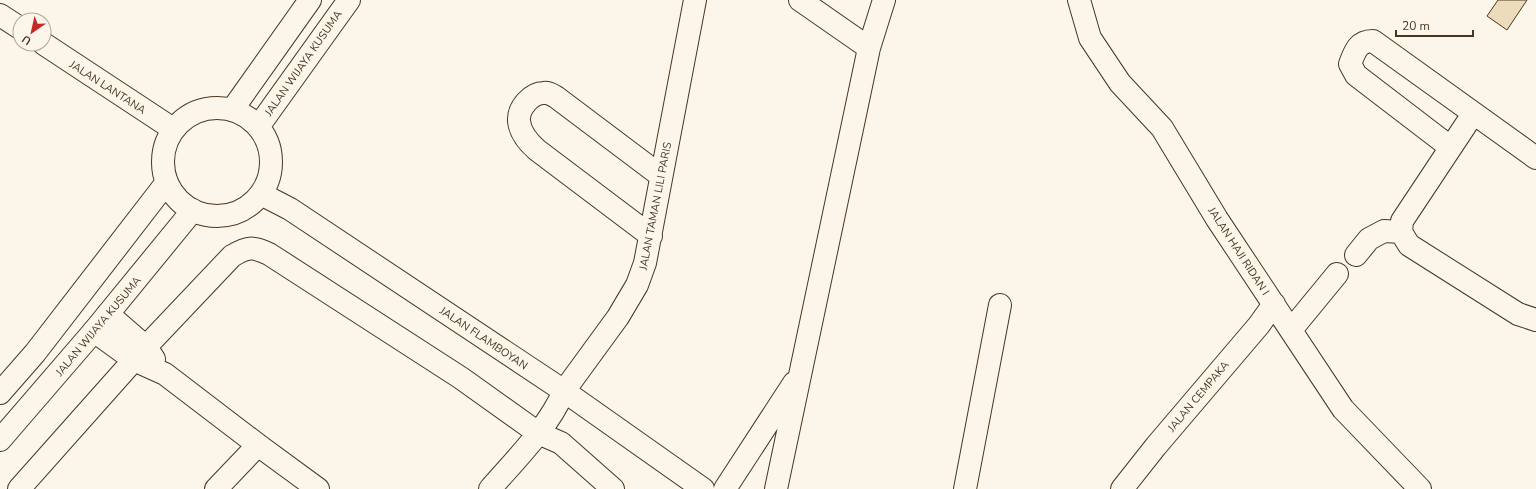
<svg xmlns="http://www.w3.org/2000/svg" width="1536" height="489" viewBox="0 0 1536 489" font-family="'Nunito Sans',sans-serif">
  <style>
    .building { fill: #ecdcbc; stroke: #4a3520 }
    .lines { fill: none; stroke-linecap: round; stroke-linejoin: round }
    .street-casing { stroke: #4a3520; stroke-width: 24 }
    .secondary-casing { stroke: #4a3520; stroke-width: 24 }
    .street { stroke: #fbf6e9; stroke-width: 22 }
    .secondary { stroke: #fbf6e9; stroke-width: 22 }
    .labels { text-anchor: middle; stroke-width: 3; stroke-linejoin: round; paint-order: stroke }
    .street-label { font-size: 11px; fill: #4a3520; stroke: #fbf6e9 }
  </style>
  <rect width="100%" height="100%" fill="#fbf6e9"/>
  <!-- building -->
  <path class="building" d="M 1498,0 L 1527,0 L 1507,30 L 1487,16 Z"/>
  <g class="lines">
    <!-- street casing -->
    <g class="street-casing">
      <path id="street" d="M 800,0 L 869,48
        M 1079,0 L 1090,38 L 1120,83 L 1162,128 L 1217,219 L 1343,409 L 1420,489
        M 0,15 L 20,28
        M 44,44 L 173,129
        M 1473,114 L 1402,221 L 1401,232 L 1409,245 L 1518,314 L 1536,320
        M 1450,147 L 1356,75 L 1350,64 C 1355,51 1358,41 1373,41 L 1536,158
        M 261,194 L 290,209 L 564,391 L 703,489
        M 651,236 L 537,150 C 529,143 520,132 519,121 C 518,108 531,93 544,93 C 548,92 552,95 556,97 L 661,176
        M 1356,255 L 1369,239 L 1384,231 L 1401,232
        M 108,314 L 146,347 L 154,359
        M 1291,330 L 1337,274
        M 94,331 L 134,360 L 165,374 L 258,445 L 318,489
        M 19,489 L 140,353 L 232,256 C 247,247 253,246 269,254 L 461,378 L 538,433 L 561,443 L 613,489
        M 216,489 L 258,445
        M 490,489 C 516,459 548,428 564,391 L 618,317 L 637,285 L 645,263 L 695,0
        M 725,489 L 794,383
        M 776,489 L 869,48 L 884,0
        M 965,489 L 1000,305
        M 1122,489 L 1156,446 L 1259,325 L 1274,304"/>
    </g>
    <!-- secondary casing -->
    <g class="secondary-casing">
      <path id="secondary" d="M163 162a54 54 0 1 1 108 0a54 54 0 1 1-108 0Z
        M 232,110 L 310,0
        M 258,127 L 349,0
        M 0,393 L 35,353 L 167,182
        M 0,440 L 94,331 L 193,210"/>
    </g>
    <!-- street -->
    <use href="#street" class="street"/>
    <!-- secondary -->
    <use href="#secondary" class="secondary"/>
  </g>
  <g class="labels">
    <!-- street labels -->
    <g class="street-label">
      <text transform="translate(303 63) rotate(-55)" y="4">JALAN WIJAYA KUSUMA</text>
      <text transform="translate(108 87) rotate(33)" y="4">JALAN LANTANA</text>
      <text transform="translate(655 206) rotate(-79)" y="4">JALAN TAMAN LILI PARIS</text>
      <text transform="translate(1239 251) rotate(57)" y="4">JALAN HAJI RIDAN I</text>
      <text transform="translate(98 326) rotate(-50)" y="4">JALAN WIJAYA KUSUMA</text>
      <text transform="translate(484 338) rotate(34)" y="4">JALAN FLAMBOYAN</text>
      <text transform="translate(1198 396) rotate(-50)" y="4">JALAN CEMPAKA</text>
    </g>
  </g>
  <!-- north arrow -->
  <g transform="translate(32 32) rotate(214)"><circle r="19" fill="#fbf6e9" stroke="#b4a999"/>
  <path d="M0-3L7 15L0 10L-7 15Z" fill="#c62828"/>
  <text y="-6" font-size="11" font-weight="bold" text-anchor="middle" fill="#4a3520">U</text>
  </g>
  <!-- scale -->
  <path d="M1396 30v6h77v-6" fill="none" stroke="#4a3520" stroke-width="2"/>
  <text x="1402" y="30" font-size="12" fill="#4a3520" stroke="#fbf6e9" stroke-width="3" paint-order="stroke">20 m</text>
</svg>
